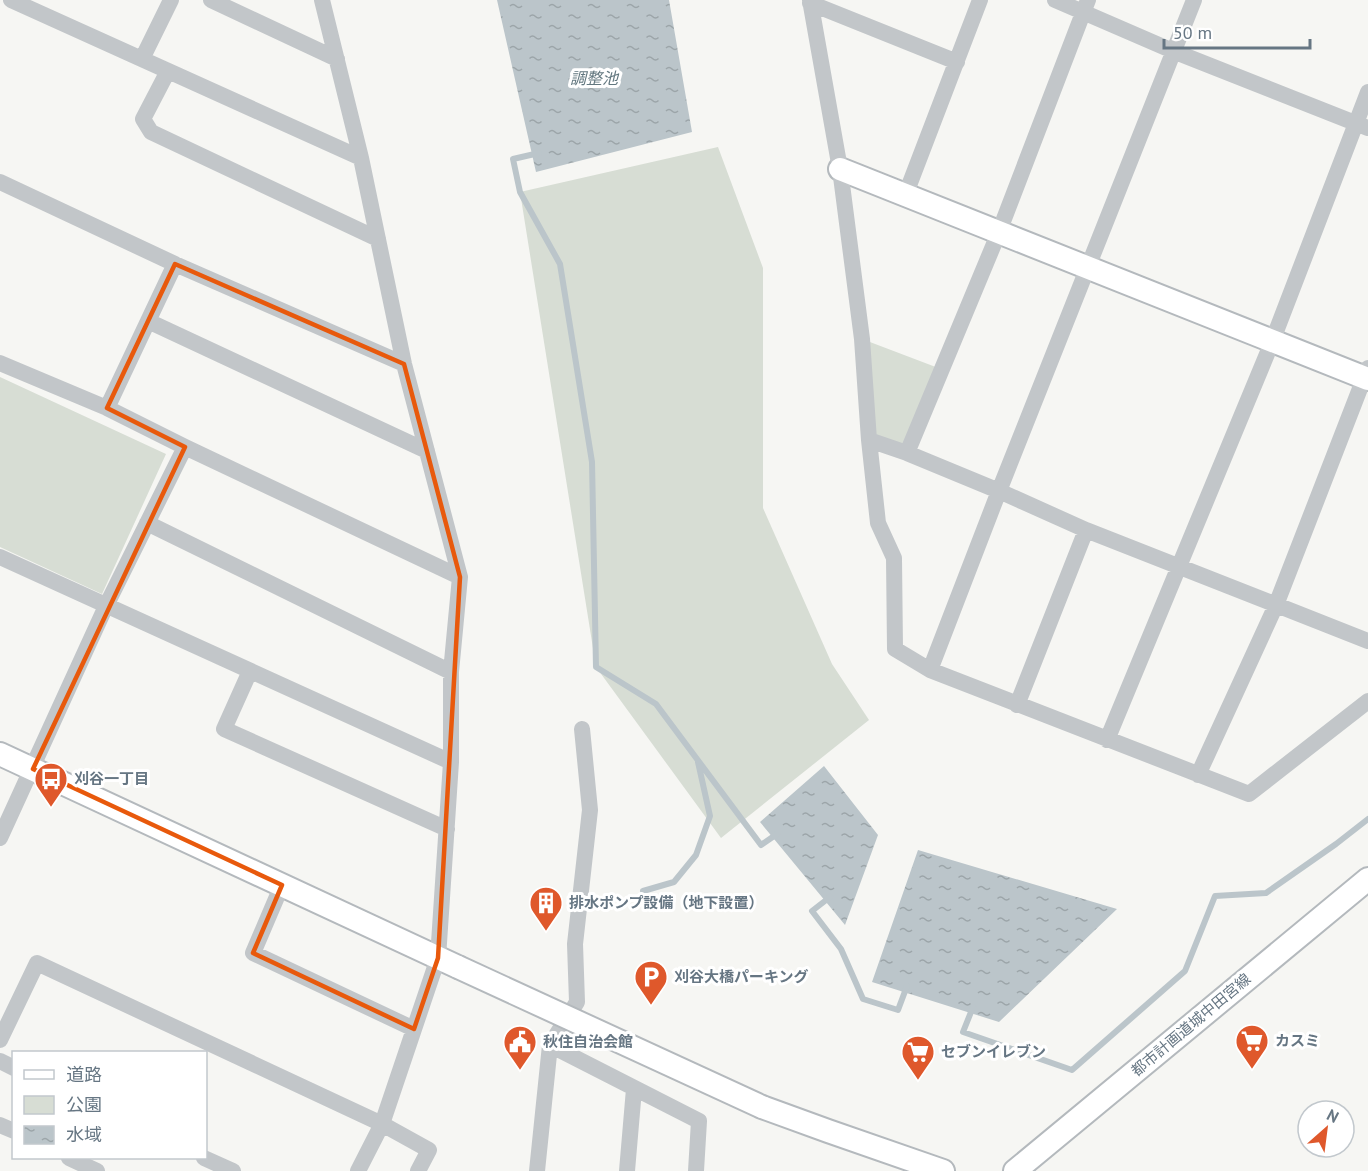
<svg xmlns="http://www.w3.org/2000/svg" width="1368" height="1171" viewBox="0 0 1368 1171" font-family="'PT Sans','Noto Sans JP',sans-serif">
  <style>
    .green { fill: #d7ddd4 }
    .water { fill: url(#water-ripples) }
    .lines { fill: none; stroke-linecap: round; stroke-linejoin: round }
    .stream { stroke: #bbc5ca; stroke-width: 6 }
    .secondary-casing { stroke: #b4b9bd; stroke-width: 26 }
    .street { stroke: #c2c6c9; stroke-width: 16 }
    .secondary { stroke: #fff; stroke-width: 22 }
    .secondary-bridge-casing { stroke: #b4b9bd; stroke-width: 26; stroke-linecap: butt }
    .secondary-bridge { stroke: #fff; stroke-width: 22 }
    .marked { fill: none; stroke: #e8590c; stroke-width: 4.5; stroke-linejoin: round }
    .labels { text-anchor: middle; stroke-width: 6; stroke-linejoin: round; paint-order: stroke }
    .poi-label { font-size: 15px; font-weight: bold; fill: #667683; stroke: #fff; text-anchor: start }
    .street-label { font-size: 15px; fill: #667683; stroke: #fff }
    .water-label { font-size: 16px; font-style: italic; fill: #62777f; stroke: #fff }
  </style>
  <defs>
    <pattern id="water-ripples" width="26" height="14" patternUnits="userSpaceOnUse" patternTransform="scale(1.5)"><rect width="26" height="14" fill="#bbc5ca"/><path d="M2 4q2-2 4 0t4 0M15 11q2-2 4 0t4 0" fill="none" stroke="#9ca5a9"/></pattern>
  </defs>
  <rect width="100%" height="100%" fill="#f6f6f3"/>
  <!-- green -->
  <path class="green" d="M 718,147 L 763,268 L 763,508 L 832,664 L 869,720 L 721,838 L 596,667 L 520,192 Z
    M 862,339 L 941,369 L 907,453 L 869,440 Z
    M 0,377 L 166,454 L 102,594 L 0,547 Z"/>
  <!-- water -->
  <path class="water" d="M 497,0 L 669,0 L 692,132 L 536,172 Z
    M 824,766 L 878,835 L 845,925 L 760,822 Z
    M 918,850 L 1117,909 L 999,1022 L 872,982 Z"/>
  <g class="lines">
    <!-- stream -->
    <path class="stream" d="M 539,153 L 513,159 L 520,192 L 560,264 L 592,462 L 596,667 L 656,704 L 761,845 L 777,834
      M 643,891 L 674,882 L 696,855 L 710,816 L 698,762
      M 830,897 L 812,911 L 841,949 L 863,999 L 898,1010 L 907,986
      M 973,1007 L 963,1032 L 1072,1070 L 1185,971 L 1215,896 L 1266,893 L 1336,844 L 1368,819"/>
    <!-- secondary casing -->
    <g class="secondary-casing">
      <path id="secondary" d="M 840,169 L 1368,379
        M 0,754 L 458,967
        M 762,1107 L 828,1131 L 943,1171
        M 1015,1171 L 1368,879"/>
    </g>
    <!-- street -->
    <path class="street" d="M 11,0 L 361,158
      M 211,0 L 337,59
      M 322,0 L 361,158 L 404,364 L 460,577 L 451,672 L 451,762 L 438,958 L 382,1124 L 358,1171
      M 810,0 L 840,169 L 862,339 L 869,440 L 878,523 L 894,558 L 895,649 L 930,670 L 1249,794 L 1368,701
      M 1055,0 L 1173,51 L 1368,128
      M 810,3 L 957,62
      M 142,59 L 171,0
      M 168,71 L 143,119 L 151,132 L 378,239
      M 0,182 L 175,264 L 404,364
      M 905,196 L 980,0
      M 148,321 L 427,451
      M 0,363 L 107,408 L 185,447 L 460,577
      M 107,408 L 175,264
      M 869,440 L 907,453 L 999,491 L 1086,530 L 1368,641
      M 907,453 L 999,232 L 1088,0
      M 147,523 L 451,672
      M 0,557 L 451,762
      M 930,670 L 999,491 L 1194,0
      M 250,671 L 224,729 L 447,829
      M 1017,705 L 1086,530
      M 1107,740 L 1272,342 L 1368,92
      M 1198,775 L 1276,605 L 1368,368
      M 0,838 L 106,606 L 185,447
      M 282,885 L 253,953 L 414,1029
      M 0,1040 L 37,963 L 382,1124 L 429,1150 L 418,1171
      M 550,1045 L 577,1002 L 575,944 L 590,810 L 582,729
      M 0,1061 L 14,1068
      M 0,1125 L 14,1131
      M 69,1158 L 97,1171
      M 204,1158 L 233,1171
      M 537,1171 L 550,1045 L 699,1121 L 696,1171
      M 627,1171 L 634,1089"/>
    <!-- secondary -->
    <use href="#secondary" class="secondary"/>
    <!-- secondary-bridge casing -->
    <g class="secondary-bridge-casing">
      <path id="secondary-bridge" d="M 458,967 L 762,1107"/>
    </g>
    <!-- secondary-bridge -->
    <use href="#secondary-bridge" class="secondary-bridge"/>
  </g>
  <!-- marked area -->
  <path class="marked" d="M 175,264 L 404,364 L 460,577 L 438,958 L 414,1029 L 253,953 L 282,885 L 33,769 L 185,447 L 107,408 Z"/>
  <!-- icons -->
  <defs>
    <g id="bus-pin" transform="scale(1.725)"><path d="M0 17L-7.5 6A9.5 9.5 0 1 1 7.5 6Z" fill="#df582b" stroke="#fff"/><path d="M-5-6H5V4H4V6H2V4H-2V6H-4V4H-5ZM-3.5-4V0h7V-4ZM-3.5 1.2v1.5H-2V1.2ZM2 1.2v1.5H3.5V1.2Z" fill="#fff"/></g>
    <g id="building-pin" transform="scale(1.725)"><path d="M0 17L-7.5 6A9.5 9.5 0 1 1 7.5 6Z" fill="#df582b" stroke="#fff"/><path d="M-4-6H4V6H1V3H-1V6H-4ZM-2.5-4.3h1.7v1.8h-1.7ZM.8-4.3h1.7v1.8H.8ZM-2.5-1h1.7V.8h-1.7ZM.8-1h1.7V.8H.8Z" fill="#fff"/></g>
    <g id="parking-pin" transform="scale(1.725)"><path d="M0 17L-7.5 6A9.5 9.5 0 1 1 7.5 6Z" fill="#df582b" stroke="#fff"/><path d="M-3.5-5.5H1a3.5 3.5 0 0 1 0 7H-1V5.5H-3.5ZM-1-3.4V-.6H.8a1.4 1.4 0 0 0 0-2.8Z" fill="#fff"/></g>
    <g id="supermarket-pin" transform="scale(1.725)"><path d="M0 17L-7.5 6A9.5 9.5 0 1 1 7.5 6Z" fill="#df582b" stroke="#fff"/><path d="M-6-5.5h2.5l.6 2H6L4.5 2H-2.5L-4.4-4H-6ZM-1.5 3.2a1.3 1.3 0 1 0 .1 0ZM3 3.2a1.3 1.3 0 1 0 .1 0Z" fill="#fff"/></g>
    <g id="civic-pin" transform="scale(1.725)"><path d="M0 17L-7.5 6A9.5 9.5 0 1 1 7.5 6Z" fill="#df582b" stroke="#fff"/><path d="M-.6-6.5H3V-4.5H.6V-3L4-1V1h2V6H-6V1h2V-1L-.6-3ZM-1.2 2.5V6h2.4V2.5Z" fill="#fff"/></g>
  </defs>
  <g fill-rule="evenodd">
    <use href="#bus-pin" x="51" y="779"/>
    <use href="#building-pin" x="546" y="903"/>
    <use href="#parking-pin" x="651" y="977"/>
    <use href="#supermarket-pin" x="1252" y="1041"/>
    <use href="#civic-pin" x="520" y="1042"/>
    <use href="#supermarket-pin" x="918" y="1052"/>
  </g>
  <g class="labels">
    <!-- poi labels -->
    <g class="poi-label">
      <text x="74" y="784">刈谷一丁目</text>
      <text x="569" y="908">排水ポンプ設備（地下設置）</text>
      <text x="674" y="982">刈谷大橋パーキング</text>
      <text x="1275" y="1046">カスミ</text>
      <text x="543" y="1047">秋住自治会館</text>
      <text x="941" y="1057">セブンイレブン</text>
    </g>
    <!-- street labels -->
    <g class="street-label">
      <text transform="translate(1191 1025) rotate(-40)" y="5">都市計画道城中田宮線</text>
    </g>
    <!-- water labels -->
    <g class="water-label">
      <text x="594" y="84">調整池</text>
    </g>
  </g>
  <!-- legend -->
  <rect x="12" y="1051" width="195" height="108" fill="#ffffff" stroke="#c2c8cd" stroke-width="1.5"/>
  <rect x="24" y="1070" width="30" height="9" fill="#ffffff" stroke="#c2c8cd" stroke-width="1.5"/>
  <text x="66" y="1081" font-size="18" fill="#667683">道路</text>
  <rect x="24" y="1096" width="30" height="18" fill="#d7ddd4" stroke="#c2c8cd" stroke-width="1.5"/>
  <text x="66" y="1111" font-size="18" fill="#667683">公園</text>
  <rect x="24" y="1126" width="30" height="18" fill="url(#water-ripples)" stroke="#c2c8cd" stroke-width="1.5"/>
  <text x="66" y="1141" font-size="18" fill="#667683">水域</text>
  <!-- north arrow -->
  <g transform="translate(1326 1129) rotate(28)"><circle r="28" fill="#ffffff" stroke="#c2c8cd" stroke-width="1.5"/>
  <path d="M0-4.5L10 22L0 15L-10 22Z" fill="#df582b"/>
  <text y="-9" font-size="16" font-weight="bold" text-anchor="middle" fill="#667683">N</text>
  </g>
  <!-- scale -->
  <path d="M1164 39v9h146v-9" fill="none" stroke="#667683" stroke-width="3"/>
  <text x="1173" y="39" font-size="18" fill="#667683" stroke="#ffffff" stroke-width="4.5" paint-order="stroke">50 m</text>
</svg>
